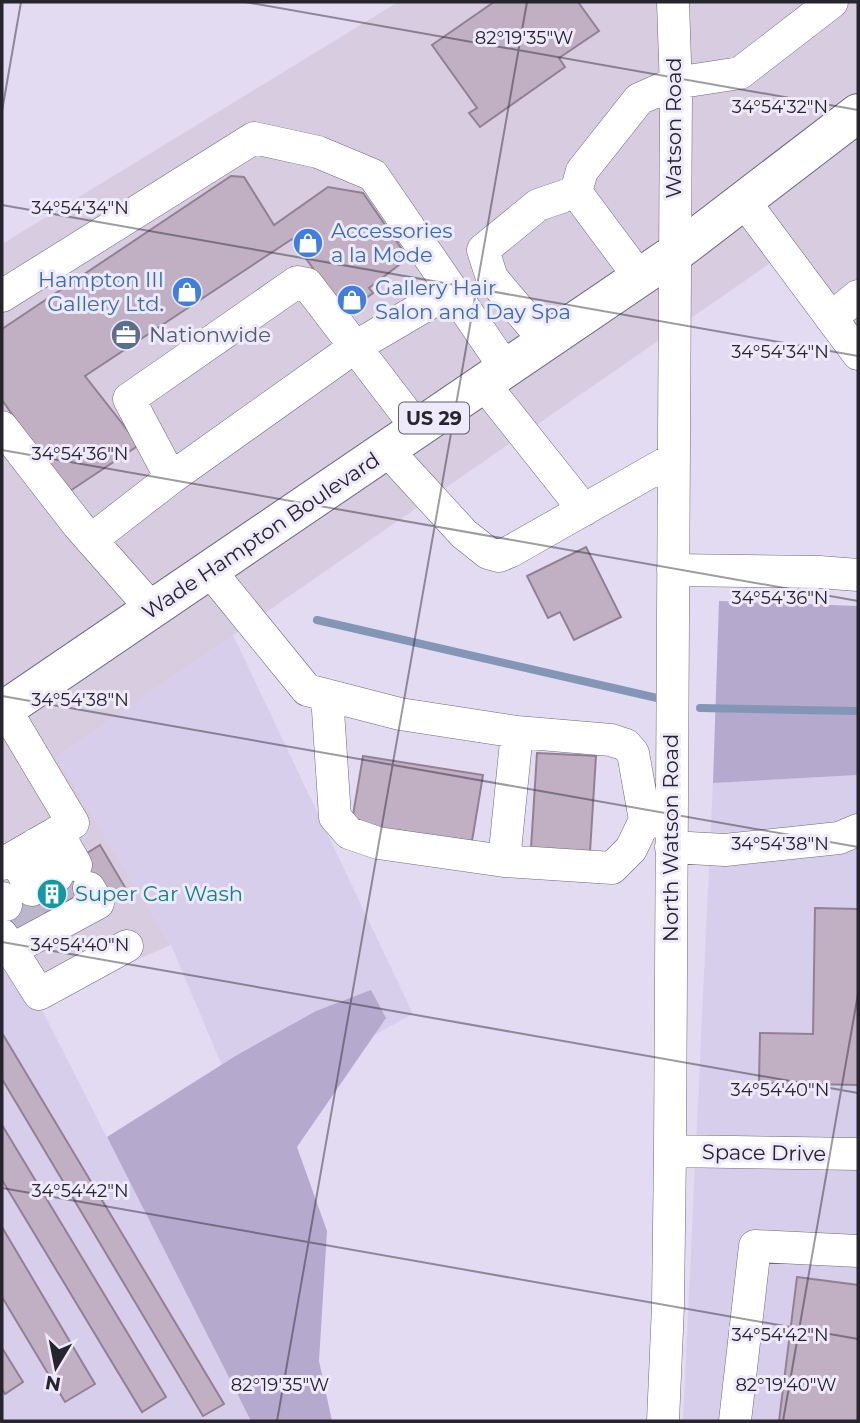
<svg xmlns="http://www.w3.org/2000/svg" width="860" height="1423" viewBox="0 0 860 1423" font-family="Montserrat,sans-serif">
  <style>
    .commercial { fill: #d8cde0 }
    .built { fill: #d7ceec }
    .forest { fill: #b5aace }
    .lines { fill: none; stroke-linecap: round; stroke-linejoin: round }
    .stream { stroke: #8396b6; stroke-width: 8 }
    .building { fill: #c1b0c3; stroke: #918193; stroke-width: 2 }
    .minor-tunnel { stroke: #bcb6ca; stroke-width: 32; stroke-dasharray: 32 16; stroke-linecap: butt }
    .minor-casing { stroke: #6e677c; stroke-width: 33 }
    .major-casing { stroke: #6e677c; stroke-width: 40 }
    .minor { stroke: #fff; stroke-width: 32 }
    .major { stroke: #fff; stroke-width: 38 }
    .ticks { fill: none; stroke: #26242c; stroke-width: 2; stroke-opacity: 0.45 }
    .labels { text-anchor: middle; stroke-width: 6; stroke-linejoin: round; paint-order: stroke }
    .shield { fill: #eee9fc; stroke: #625f6a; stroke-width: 2 }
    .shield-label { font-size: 19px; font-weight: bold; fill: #26242c }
    .street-label { font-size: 21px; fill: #26242c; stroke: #eee9fc }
    .shop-label { font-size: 21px; fill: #366cbe; stroke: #eee9fc; text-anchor: start }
    .service-label { font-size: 21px; fill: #4e5e75; stroke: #eee9fc; text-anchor: start }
    .culture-label { font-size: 21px; fill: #0d838f; stroke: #eee9fc; text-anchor: start }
    .ticks-label { font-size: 18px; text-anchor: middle; fill: #26242c; stroke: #eee9fc; stroke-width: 6; stroke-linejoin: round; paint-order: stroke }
  </style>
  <rect width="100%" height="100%" fill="#e2dbf2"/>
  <!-- commercial -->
  <path class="commercial" d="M 398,2 L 858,2 L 858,371 L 779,257 L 57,757 L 171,945 L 38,1002 L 2,935 L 2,244 Z"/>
  <!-- built -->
  <path class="built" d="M 233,635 L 413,1014 L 240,1108 L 171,945 L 57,757 Z
    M 858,775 L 858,1421 L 683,1421 L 713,783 Z
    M 2,935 L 38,1002 L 251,1421 L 2,1421 Z"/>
  <!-- forest -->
  <path class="forest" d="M 719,601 L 858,606 L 858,775 L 713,783 Z
    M 371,990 L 386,1018 L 297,1147 L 327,1231 L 319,1361 L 332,1421 L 251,1421 L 107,1137 L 237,1055 L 316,1011 Z"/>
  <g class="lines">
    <!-- stream -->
    <path class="stream" d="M 317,620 L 657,698
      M 700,708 L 858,711"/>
  </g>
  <!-- building -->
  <path class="building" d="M 494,2 L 578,2 L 599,31 L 559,58 L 565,67 L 480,127 L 469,113 L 477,108 L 432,45 Z
    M 231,176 L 244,177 L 274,225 L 328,187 L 363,193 L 408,258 L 369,288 L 373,293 L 345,313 L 292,239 L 85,376 L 139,445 L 67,493 L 2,400 L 2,329 Z
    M 586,547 L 621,617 L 574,640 L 560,612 L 548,618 L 527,576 Z
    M 537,753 L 596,756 L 590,852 L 531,848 Z
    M 363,756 L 483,775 L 471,847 L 351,827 Z
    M 100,845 L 126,889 L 106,900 L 97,884 L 8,935 L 2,907 Z
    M 815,908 L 858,909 L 858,1085 L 759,1083 L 760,1033 L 813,1034 Z
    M 2,1033 L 224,1404 L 203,1416 L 2,1079 Z
    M 2,1125 L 166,1397 L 142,1412 L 2,1180 Z
    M 2,1227 L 95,1384 L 65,1402 L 2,1297 Z
    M 797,1277 L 858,1285 L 858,1421 L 779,1421 Z
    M 2,1348 L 23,1382 L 5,1394 L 2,1389 Z"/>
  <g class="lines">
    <!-- minor-tunnel -->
    <path class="minor-tunnel" d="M 57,876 L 69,899
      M 18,898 L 31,922"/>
    <!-- minor casing -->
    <g class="minor-casing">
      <path id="minor" d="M 744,201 L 858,354
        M 640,278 L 576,192 L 582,171 L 639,99 L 675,83 L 740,73 L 832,2
        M 2,296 L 254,138 L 318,152 L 373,175 L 506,369
        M 831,318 L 858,296
        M 546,342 L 492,278 L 483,250 L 538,205 L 576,192
        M 484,384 L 584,510
        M 2,427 L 78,525 L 153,610
        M 387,450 L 464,534 L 488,553 L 499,556 L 511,551 L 673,459
        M 171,478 L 355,347 L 452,290
        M 91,540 L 171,478 L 129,399 L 297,282 L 307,284 L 418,429
        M 673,570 L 819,572 L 858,575
        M 210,571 L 307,690 L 400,714 L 517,732 L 611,740 L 626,745 L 633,753 L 645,820 L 671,823
        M 327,695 L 335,817 L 349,833 L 378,843 L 504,861 L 612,868 L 631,849 L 645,820
        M 57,832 L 76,865
        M 36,844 L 57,876
        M 671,847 L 725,850 L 839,838 L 858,830
        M 14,857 L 32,890
        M 504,861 L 517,732
        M 2,864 L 73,823 L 5,709
        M 2,898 L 6,905
        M 2,935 L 39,994 L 127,946
        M 11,950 L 98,903 L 89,888
        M 670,1151 L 858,1154
        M 663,1421 L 668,1306 L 670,1151 L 676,90 L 673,2
        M 735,1421 L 755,1246 L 858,1251"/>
    </g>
    <!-- major casing -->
    <g class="major-casing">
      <path id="major" d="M 2,711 L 674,254 L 858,113"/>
    </g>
    <!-- minor -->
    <use href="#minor" class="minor"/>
    <!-- major -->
    <use href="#major" class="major"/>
  </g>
  <!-- ticks -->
  <path class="ticks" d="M 245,2 L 858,110M 2,111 L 21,2M 2,205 L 858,356M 2,450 L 858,601M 2,696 L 858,847M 2,942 L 858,1093M 2,1188 L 858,1339M 277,1421 L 527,2M 783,1421 L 858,994"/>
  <!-- icons -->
  <defs>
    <g id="shop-disc" transform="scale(1.575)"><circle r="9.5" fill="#3f7fe0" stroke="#eee9fc"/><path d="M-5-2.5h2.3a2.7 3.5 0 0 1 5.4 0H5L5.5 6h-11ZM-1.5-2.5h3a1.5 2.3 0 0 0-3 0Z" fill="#fff"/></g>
    <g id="office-disc" transform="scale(1.575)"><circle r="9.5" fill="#5c6f8a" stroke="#eee9fc"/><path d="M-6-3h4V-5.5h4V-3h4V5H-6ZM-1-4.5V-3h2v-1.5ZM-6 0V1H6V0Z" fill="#fff"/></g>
    <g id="building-disc" transform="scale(1.575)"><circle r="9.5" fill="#0f9aa8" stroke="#eee9fc"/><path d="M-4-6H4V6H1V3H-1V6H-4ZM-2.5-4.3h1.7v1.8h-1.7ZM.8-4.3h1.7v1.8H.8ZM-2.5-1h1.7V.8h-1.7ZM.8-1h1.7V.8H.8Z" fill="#fff"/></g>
  </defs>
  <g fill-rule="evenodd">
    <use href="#shop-disc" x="308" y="243"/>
    <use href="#shop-disc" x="187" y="292"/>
    <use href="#shop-disc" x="352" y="300"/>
    <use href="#office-disc" x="126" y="335"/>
    <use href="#building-disc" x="52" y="894"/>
  </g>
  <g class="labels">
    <!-- shield labels -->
    <rect class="shield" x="399" y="402.5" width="70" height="31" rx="5"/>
    <g class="shield-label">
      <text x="434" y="425">US 29</text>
    </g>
    <!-- street labels -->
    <g class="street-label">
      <text transform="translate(674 128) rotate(-90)" y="7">Watson Road</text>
      <text transform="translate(261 536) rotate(-34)" y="7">Wade Hampton Boulevard</text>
      <text transform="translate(671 838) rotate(-90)" y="7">North Watson Road</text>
      <text transform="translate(764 1153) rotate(1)" y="7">Space Drive</text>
    </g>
    <!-- shop labels -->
    <g class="shop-label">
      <text x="331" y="238">Accessories<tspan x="331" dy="24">a la Mode</tspan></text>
      <text x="164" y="287" text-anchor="end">Hampton III<tspan x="164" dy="24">Gallery Ltd.</tspan></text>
      <text x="375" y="295">Gallery Hair<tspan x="375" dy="24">Salon and Day Spa</tspan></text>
    </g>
    <!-- service labels -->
    <g class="service-label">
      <text x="149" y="342">Nationwide</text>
    </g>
    <!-- culture labels -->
    <g class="culture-label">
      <text x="75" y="901">Super Car Wash</text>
    </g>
  </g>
  <g class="ticks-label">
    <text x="524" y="44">82°19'35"W</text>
    <text x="780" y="113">34°54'32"N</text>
    <text x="80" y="214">34°54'34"N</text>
    <text x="780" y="358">34°54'34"N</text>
    <text x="80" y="460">34°54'36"N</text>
    <text x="780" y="604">34°54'36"N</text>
    <text x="80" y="706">34°54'38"N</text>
    <text x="780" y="850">34°54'38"N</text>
    <text x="80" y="951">34°54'40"N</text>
    <text x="780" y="1096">34°54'40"N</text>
    <text x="80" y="1197">34°54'42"N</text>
    <text x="780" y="1341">34°54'42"N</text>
    <text x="280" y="1391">82°19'35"W</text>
    <text x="786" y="1391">82°19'40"W</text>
  </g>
  <!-- border -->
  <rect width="860" height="1423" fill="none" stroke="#26242c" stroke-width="7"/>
  <!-- north arrow -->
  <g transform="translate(56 1367) rotate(190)" stroke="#eee9fc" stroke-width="5" paint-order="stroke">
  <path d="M0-5L12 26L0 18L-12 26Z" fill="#26242c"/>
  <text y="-10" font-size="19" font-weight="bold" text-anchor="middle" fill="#26242c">N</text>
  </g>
</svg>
